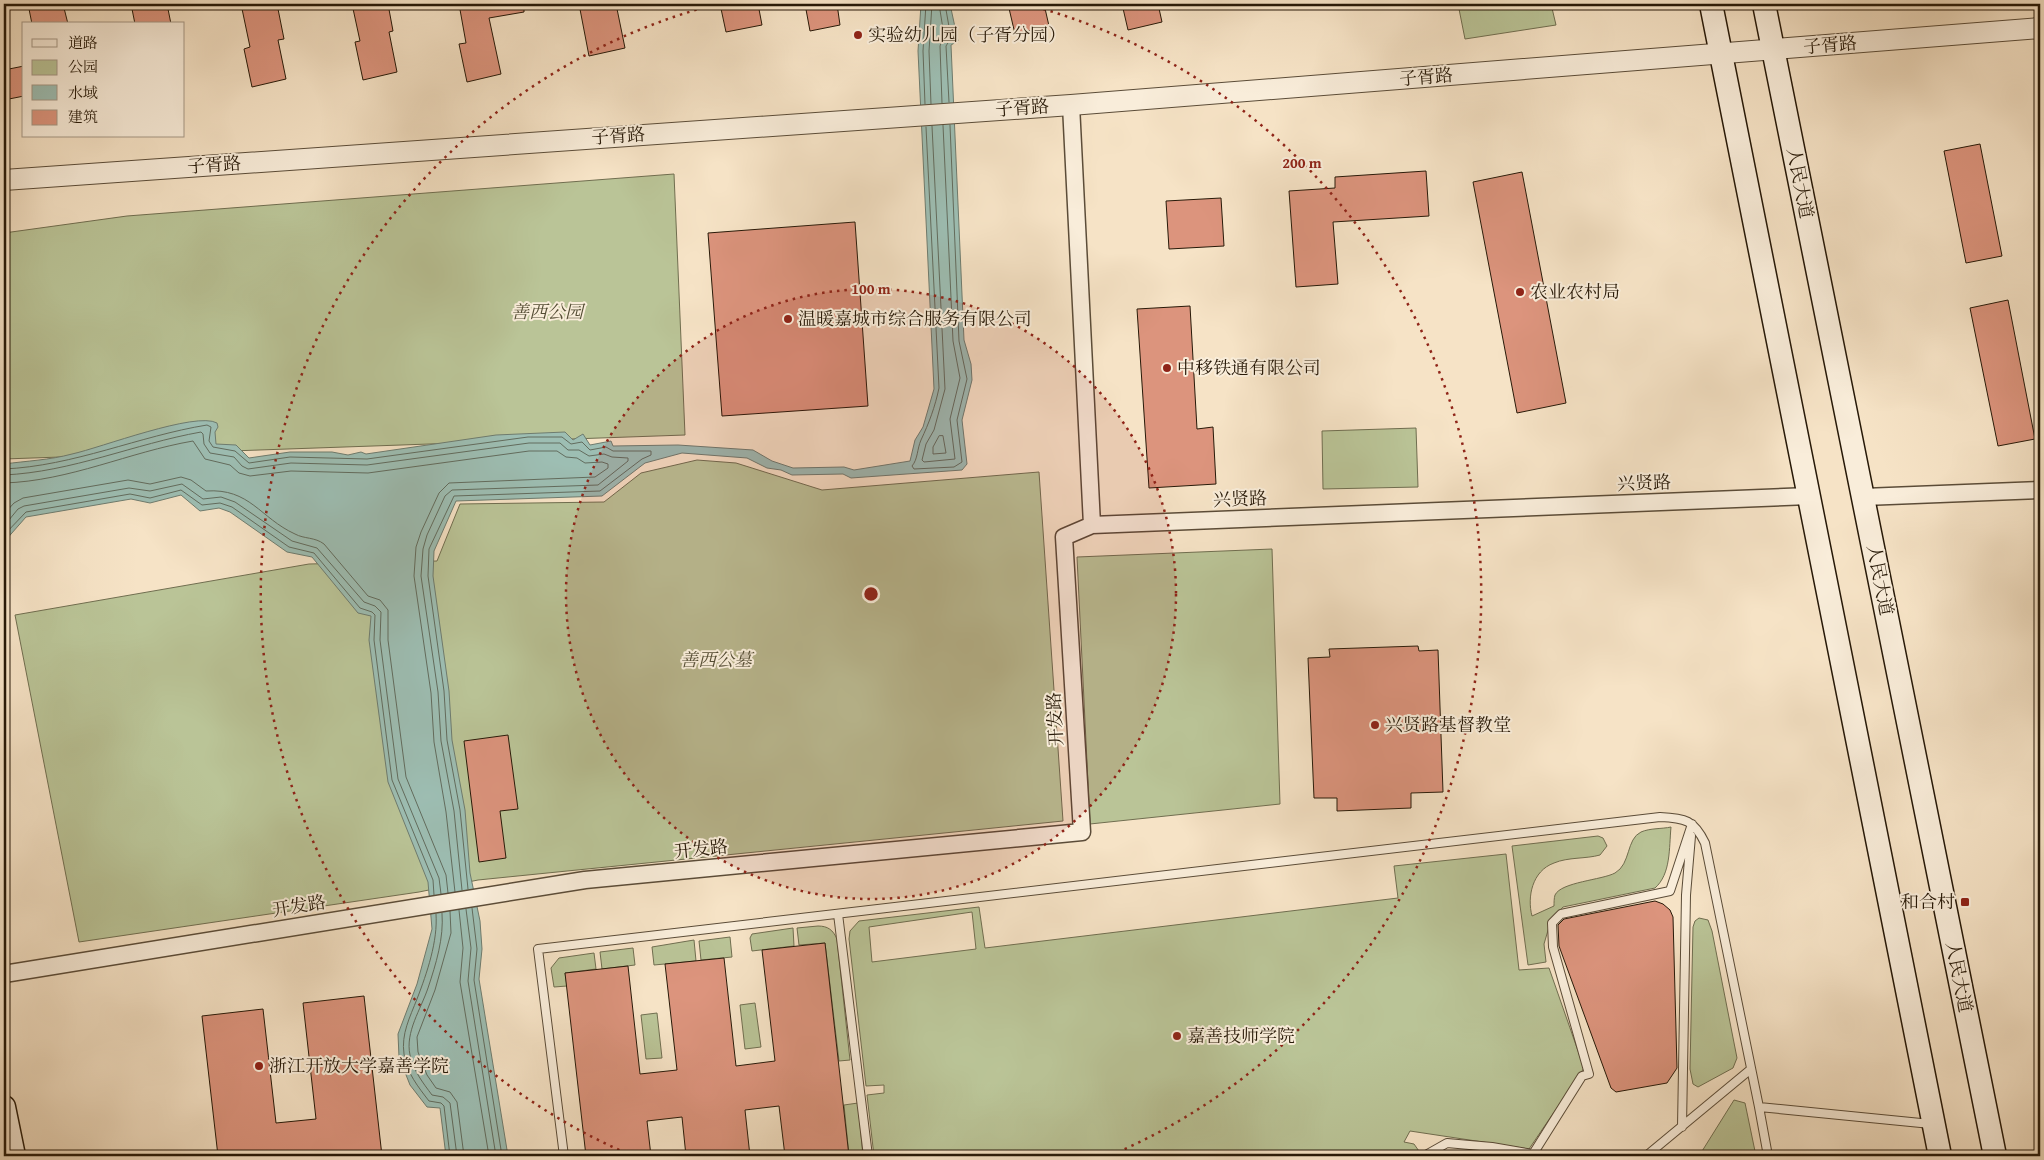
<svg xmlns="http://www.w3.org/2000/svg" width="2044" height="1160" viewBox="0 0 2044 1160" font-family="'Gentium Book Plus','Noto Serif SC',serif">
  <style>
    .green { fill: #bac497; stroke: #706e50; fill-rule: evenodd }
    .water { fill: #9dbeb3; stroke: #6e7c6f }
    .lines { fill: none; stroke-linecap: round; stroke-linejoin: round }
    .shore { stroke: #626c5e; stroke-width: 1 }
    .building { fill: #dc947d; stroke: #271908 }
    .service-casing { stroke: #5b4c38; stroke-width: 10 }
    .minor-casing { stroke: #5b4c38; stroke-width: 19 }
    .tertiary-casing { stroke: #5b4c38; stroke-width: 22 }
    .secondary-casing { stroke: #271908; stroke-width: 25 }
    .service { stroke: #f9edda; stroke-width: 8 }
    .minor { stroke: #f9edda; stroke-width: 16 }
    .tertiary { stroke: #f9edda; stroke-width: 20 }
    .secondary { stroke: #f9edda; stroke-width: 22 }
    .ring { fill: none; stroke: #8f2418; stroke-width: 2.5; stroke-dasharray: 2.5 5 }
    .poi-dot { fill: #8f2418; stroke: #f9edda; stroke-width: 2 }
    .labels { text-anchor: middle; stroke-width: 4; stroke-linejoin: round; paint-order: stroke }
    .poi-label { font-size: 18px; fill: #271908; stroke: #f9edda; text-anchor: start }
    .street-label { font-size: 18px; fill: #271908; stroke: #f9edda }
    .park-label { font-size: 18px; font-style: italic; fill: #534c33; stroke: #f9edda }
    .centre { fill: #8f2418; stroke: #f9edda; stroke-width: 2.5 }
    .ring-label { font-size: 15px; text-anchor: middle; font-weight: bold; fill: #8f2418; stroke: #f9edda; stroke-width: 4; stroke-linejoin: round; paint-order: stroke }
  </style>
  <rect width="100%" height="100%" fill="#f6e3c6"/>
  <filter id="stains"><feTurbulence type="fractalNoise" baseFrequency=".004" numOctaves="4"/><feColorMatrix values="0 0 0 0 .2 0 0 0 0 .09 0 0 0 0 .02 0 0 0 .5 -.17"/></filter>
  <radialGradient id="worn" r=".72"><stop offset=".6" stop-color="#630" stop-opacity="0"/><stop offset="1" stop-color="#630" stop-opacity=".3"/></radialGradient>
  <!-- green -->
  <path class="green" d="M 1458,4 L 1551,4 L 1556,25 L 1465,39 Z
    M 674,174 L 685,435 L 4,459 L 4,233 L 127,216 Z
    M 1416,428 L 1418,487 L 1323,489 L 1322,431 Z
    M 697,460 L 736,463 L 822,490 L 1039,472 L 1063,821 L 478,880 L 419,892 L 79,942 L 15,615 L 309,564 L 437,561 L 460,504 L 604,502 L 641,473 Z
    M 1272,549 L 1280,804 L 1090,824 L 1077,557 Z
    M 1671,827 C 1669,848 1671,874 1655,888 L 1563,907 L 1551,920 L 1544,944 L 1546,962 L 1528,965 L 1512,846 L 1598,836 L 1603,838 L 1607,846 L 1600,855 C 1586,859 1568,857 1554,863 C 1532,871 1527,897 1532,916 L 1554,906 C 1554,903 1554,898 1555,895 C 1561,882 1602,880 1615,873 C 1631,864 1626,839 1641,832 C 1650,828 1662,829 1671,827 Z
    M 1506,854 L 1519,970 L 1549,968 L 1584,1068 L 1529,1149 L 1410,1131 L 1404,1142 L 1414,1144 L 1421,1154 L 1419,1156 L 874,1156 L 867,1095 L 884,1093 L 884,1085 L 866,1086 L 849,939 L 850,931 L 859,921 L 979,907 L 985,948 L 1398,898 L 1394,866 ZM 972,912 L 976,949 L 872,962 L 869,927 Z
    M 1699,918 L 1708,920 L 1712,931 L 1737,1058 L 1733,1068 L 1698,1087 L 1693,1084 L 1690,1069 L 1693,927 L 1695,921 Z
    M 818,926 C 828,926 833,930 837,939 L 850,1060 L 839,1061 L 825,943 L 799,945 L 797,928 Z
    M 793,928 L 794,946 L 752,951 L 750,938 L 752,934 Z
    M 730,937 L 732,957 L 701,960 L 699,941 Z
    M 694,940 L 696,961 L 654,965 L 652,947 Z
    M 633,948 L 635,965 L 602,969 L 600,952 Z
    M 594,953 L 596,969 L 565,973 L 567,986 L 554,987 L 551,968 L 559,958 Z
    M 755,1003 L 761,1047 L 745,1049 L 740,1005 Z
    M 657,1013 L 662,1058 L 646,1059 L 641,1015 Z
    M 1734,1100 L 1745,1103 L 1756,1156 L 1699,1156 Z
    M 858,1103 L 863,1156 L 849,1156 L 844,1105 Z"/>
  <!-- water -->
  <path class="water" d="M 921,4 L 950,4 L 958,41 L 951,45 L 964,340 L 971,364 L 972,380 L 962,420 L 967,464 L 962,470 L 851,478 L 843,474 L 792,475 L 781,470 L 767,468 L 747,458 L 682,453 L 645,463 L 602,496 L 456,501 L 434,551 L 433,576 L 449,691 L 452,740 L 465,810 L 470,873 L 480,921 L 482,949 L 479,979 L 508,1156 L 446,1156 L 440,1108 L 427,1107 L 410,1085 L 399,1057 L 398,1034 L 417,984 L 432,929 L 428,882 L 388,782 L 369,640 L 371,616 L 358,613 L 312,557 L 287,552 L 230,512 L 219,508 L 200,511 L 181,495 L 150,503 L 131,499 L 26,517 L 4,542 L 4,464 C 26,461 50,460 72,454 C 100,448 196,411 217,423 L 218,427 L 215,432 L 216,444 L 236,445 L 249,458 L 290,452 L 332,452 L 348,455 L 361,452 L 366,454 L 496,435 L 565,432 L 573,440 L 583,434 L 590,445 L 611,441 L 613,446 L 678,445 L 753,450 L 772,461 L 793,468 L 844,467 L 854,470 L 910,461 L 915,440 L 923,427 L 934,389 L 918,51 Z"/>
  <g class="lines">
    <!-- shore -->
    <path class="shore" d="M 939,4 L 944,35 L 940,46 L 942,103
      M 945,4 L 951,38 L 946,46 L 949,102
      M 925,104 L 923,51 L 926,4
      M 931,104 L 929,51 L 932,4
      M 932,126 L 945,389 L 934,430 L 926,444 L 922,460 L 924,462 L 955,459 L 950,419 L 960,378 L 953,341 L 943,125
      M 926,127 L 939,388 C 935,407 929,423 921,440 C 917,449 918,459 912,466 L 914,469 L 954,467 L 962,462 L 957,420 L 967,379 L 959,341 L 950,125
      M 943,436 L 946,453 L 933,454 L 933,447 L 939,436 Z
      M 4,469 C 74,466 139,436 207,425 L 211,427 L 209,441 L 213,447 L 235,451 L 249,463 L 290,457 L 367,459 L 528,437 L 562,437 L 571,444 L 582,442 L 590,450 L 606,447 L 613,451 L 651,451 L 651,455 L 642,459 L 600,491 L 454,496 L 429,549 L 428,576 L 444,691 L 447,740 L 460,810 L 468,889
      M 4,475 C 72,472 134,444 201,432 L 203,434 L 204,444 L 210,453 L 234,457 L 242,466 L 248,469 L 291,463 L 367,465 L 529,443 L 560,443 L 568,450 L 579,450 L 589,456 L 604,454 L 612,457 L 628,458 L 628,461 L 598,485 L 452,490 L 445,496 L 427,535 L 423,549 L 421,576 L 438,692 L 441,741 L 454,811 L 462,890
      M 4,483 C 70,481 129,452 193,441 L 205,459 L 230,465 L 239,473 L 250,476 L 291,471 L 368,473 L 529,451 L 557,451 L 566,457 L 577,458 L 585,463 L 602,462 L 608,464 L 608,468 L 595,477 L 449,483 L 439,493 L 421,532 L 416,547 L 414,576 L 431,693 L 434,742 L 446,812 L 455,892
      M 4,514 L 14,503 L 23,498 L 128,480 L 150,484 L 181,477 L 191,480 L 206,491 C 250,488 260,518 295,534 C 304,539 315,537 324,544 L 368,596 L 380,600 L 388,610 L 388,640 L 406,777 L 446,875 L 448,893
      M 4,526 L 18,509 L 24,506 L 129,488 L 150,491 L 182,484 L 203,499 L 221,497 L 235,502 L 292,541 L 317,548 L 364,602 L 375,606 L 381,612 L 380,640 L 398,779 L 439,878 L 441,894
      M 4,535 L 26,512 L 130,494 L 150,498 L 181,490 L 202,505 L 220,503 L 232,507 L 289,547 L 314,553 L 360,608 L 372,612 L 375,615 L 374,640 L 392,780 L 433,880 L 434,895
      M 472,908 L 477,949 L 474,980 L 502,1156
      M 466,909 L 471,948 L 468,981 L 496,1156
      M 459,910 L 463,948 L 460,982 L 489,1156
      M 450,911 L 451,933 L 435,990 L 417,1037 L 418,1052 L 427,1075 L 436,1088 L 450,1092 L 457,1102 L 464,1156
      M 442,913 C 444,938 436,964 428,988 C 421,1009 405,1032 410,1055 C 413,1070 423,1083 432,1095 L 443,1097 L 450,1103 L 457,1156
      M 436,914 C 438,941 427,973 417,999 C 410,1017 401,1034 404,1054 C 406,1072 419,1088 429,1101 L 441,1103 L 444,1106 L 450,1156"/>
  </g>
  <!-- building -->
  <path class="building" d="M 28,4 L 63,4 L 68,24 L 32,24 Z
    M 131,4 L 167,4 L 171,24 L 135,24 Z
    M 241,4 L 277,4 L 284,39 L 278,40 L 286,79 L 252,87 L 244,49 L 250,47 Z
    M 352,4 L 388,4 L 393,31 L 389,32 L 397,72 L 363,80 L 355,42 L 360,41 Z
    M 459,4 L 524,4 L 524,12 L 489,18 L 501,74 L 467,82 L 459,44 L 466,43 Z
    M 579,4 L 616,4 L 625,48 L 589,56 Z
    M 720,4 L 758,4 L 762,25 L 726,32 Z
    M 805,4 L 837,4 L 840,25 L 810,31 Z
    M 1008,4 L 1044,4 L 1049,26 L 1015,34 Z
    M 1122,4 L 1158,4 L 1162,22 L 1128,30 Z
    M 24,66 L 24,96 L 4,100 L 4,70 Z
    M 1980,144 L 2002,256 L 1966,263 L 1944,151 Z
    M 1426,171 L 1429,216 L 1333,222 L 1338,284 L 1296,287 L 1289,191 L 1335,188 L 1335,177 Z
    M 1522,172 L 1566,403 L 1517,413 L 1473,182 Z
    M 1221,198 L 1224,246 L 1169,249 L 1166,201 Z
    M 855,222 L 868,406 L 722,416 L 708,233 Z
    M 2008,300 L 2035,439 L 1998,446 L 1970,308 Z
    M 1190,306 L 1197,429 L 1213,427 L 1216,484 L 1149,488 L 1137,309 Z
    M 1418,646 L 1419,651 L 1438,650 L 1443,792 L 1411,793 L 1411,808 L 1337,811 L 1337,798 L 1314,798 L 1308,658 L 1330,657 L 1329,649 Z
    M 508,735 L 518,809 L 500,811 L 506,858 L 479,862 L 464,741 Z
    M 1655,901 L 1663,904 L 1670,910 L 1673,917 L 1677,1068 L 1667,1083 L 1616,1092 L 1611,1088 L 1559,946 L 1558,925 L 1564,919 Z
    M 825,943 L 849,1156 L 785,1156 L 779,1106 L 745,1110 L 750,1156 L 686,1156 L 682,1117 L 647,1121 L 651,1156 L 586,1156 L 565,973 L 628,966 L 640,1074 L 677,1070 L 665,964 L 724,958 L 736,1066 L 775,1061 L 762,950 Z
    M 364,996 L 382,1156 L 218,1156 L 202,1016 L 263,1009 L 276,1123 L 316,1119 L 303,1003 Z"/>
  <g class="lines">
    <!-- service casing -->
    <g class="service-casing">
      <path id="service" d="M 838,914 L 868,1156
        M 1759,1107 L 1768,1156
        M 1682,1127 L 1686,895 L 1691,836
        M 564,1156 L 538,949 L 1660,817 C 1685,818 1694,820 1705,843 L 1759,1107 L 1931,1124
        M 1424,1156 L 1447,1143 L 1492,1147 L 1533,1154 L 1582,1076 L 1589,1074 L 1553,947 L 1552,923 L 1561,914 L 1670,891 L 1692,824
        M 1646,1156 L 1751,1069"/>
    </g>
    <!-- minor casing -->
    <g class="minor-casing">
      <path id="minor" d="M 1071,105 L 1092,525 L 1809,496
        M 1864,497 L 2040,490
        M 4,974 L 585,880 L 1082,832 L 1064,537 L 1092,525"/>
    </g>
    <!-- tertiary casing -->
    <g class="tertiary-casing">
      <path id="tertiary" d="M 4,180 L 1071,105 L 2040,28"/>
    </g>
    <!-- secondary casing -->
    <g class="secondary-casing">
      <path id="secondary" d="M 1711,4 L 1940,1156
        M 1764,4 L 1995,1156
        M 4,1107 L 14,1156"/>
    </g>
    <!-- service -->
    <use href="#service" class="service"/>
    <!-- minor -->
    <use href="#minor" class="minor"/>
    <!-- tertiary -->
    <use href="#tertiary" class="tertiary"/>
    <!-- secondary -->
    <use href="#secondary" class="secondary"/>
  </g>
  <!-- distance rings -->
  <circle cx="871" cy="594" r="305" fill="#8f2418" fill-opacity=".12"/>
  <g class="ring">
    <circle cx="871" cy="594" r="305"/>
    <path d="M633 1156A610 610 0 0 1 713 5M1029 5A610 610 0 0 1 1109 1156"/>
  </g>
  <!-- markers -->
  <g class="poi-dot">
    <circle cx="858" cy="35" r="5"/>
    <circle cx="1520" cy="292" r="5"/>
    <circle cx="788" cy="319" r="5"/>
    <circle cx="1167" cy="368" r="5"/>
    <circle cx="1375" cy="725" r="5"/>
    <rect x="1960" y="897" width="10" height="10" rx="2.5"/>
    <circle cx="1177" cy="1036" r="5"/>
    <circle cx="259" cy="1066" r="5"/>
  </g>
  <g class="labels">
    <!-- poi labels -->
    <g class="poi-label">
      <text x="868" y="41">实验幼儿园（子胥分园）</text>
      <text x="1530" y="298">农业农村局</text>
      <text x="798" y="325">温暖嘉城市综合服务有限公司</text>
      <text x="1177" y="374">中移铁通有限公司</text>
      <text x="1385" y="731">兴贤路基督教堂</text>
      <text x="1955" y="908" text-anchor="end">和合村</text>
      <text x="1187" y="1042">嘉善技师学院</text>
      <text x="269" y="1072">浙江开放大学嘉善学院</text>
    </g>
    <!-- street labels -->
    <g class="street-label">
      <text transform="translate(1830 45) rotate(-5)" y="6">子胥路</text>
      <text transform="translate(1426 77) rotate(-5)" y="6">子胥路</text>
      <text transform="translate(1022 108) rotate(-4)" y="6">子胥路</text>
      <text transform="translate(618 136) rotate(-4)" y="6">子胥路</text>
      <text transform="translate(214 165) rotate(-4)" y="6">子胥路</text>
      <text transform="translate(1800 183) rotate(79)" y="6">人民大道</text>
      <text transform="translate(1644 483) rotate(-2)" y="6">兴贤路</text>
      <text transform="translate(1240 499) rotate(-2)" y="6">兴贤路</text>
      <text transform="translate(1880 580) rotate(79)" y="6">人民大道</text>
      <text transform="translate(1055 719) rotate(-93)" y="6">开发路</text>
      <text transform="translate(701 849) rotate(-6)" y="6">开发路</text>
      <text transform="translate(299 906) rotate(-9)" y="6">开发路</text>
      <text transform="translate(1959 977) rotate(79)" y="6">人民大道</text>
    </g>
    <!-- park labels -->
    <g class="park-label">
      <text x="547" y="318">善西公园</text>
      <text x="716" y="666">善西公墓</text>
    </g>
  </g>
  <circle cx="871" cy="594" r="8" class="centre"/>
  <g class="ring-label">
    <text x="1302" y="168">200 m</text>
    <text x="871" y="294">100 m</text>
  </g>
  <!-- margin -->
  <rect width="2044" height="1160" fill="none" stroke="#f6e3c6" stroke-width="20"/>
  <rect x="5" y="5" width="2034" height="1150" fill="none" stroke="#271908" stroke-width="2.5"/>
  <rect x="10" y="10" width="2024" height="1140" fill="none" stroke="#271908"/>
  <!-- legend -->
  <rect x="22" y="22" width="162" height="115" fill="#f9edda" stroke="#a59886"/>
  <rect x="32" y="39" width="25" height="8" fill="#f9edda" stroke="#a59886"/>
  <text x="68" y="48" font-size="15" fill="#271908">道路</text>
  <rect x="32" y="60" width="25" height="15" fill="#bac497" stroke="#a59886"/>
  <text x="68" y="72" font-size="15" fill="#271908">公园</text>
  <rect x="32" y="85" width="25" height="15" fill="#9dbeb3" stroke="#a59886"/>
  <text x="68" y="98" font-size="15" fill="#271908">水域</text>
  <rect x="32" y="110" width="25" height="15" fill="#dc947d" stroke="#a59886"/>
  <text x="68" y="122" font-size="15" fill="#271908">建筑</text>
  <rect width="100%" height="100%" filter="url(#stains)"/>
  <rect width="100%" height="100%" fill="url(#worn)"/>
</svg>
